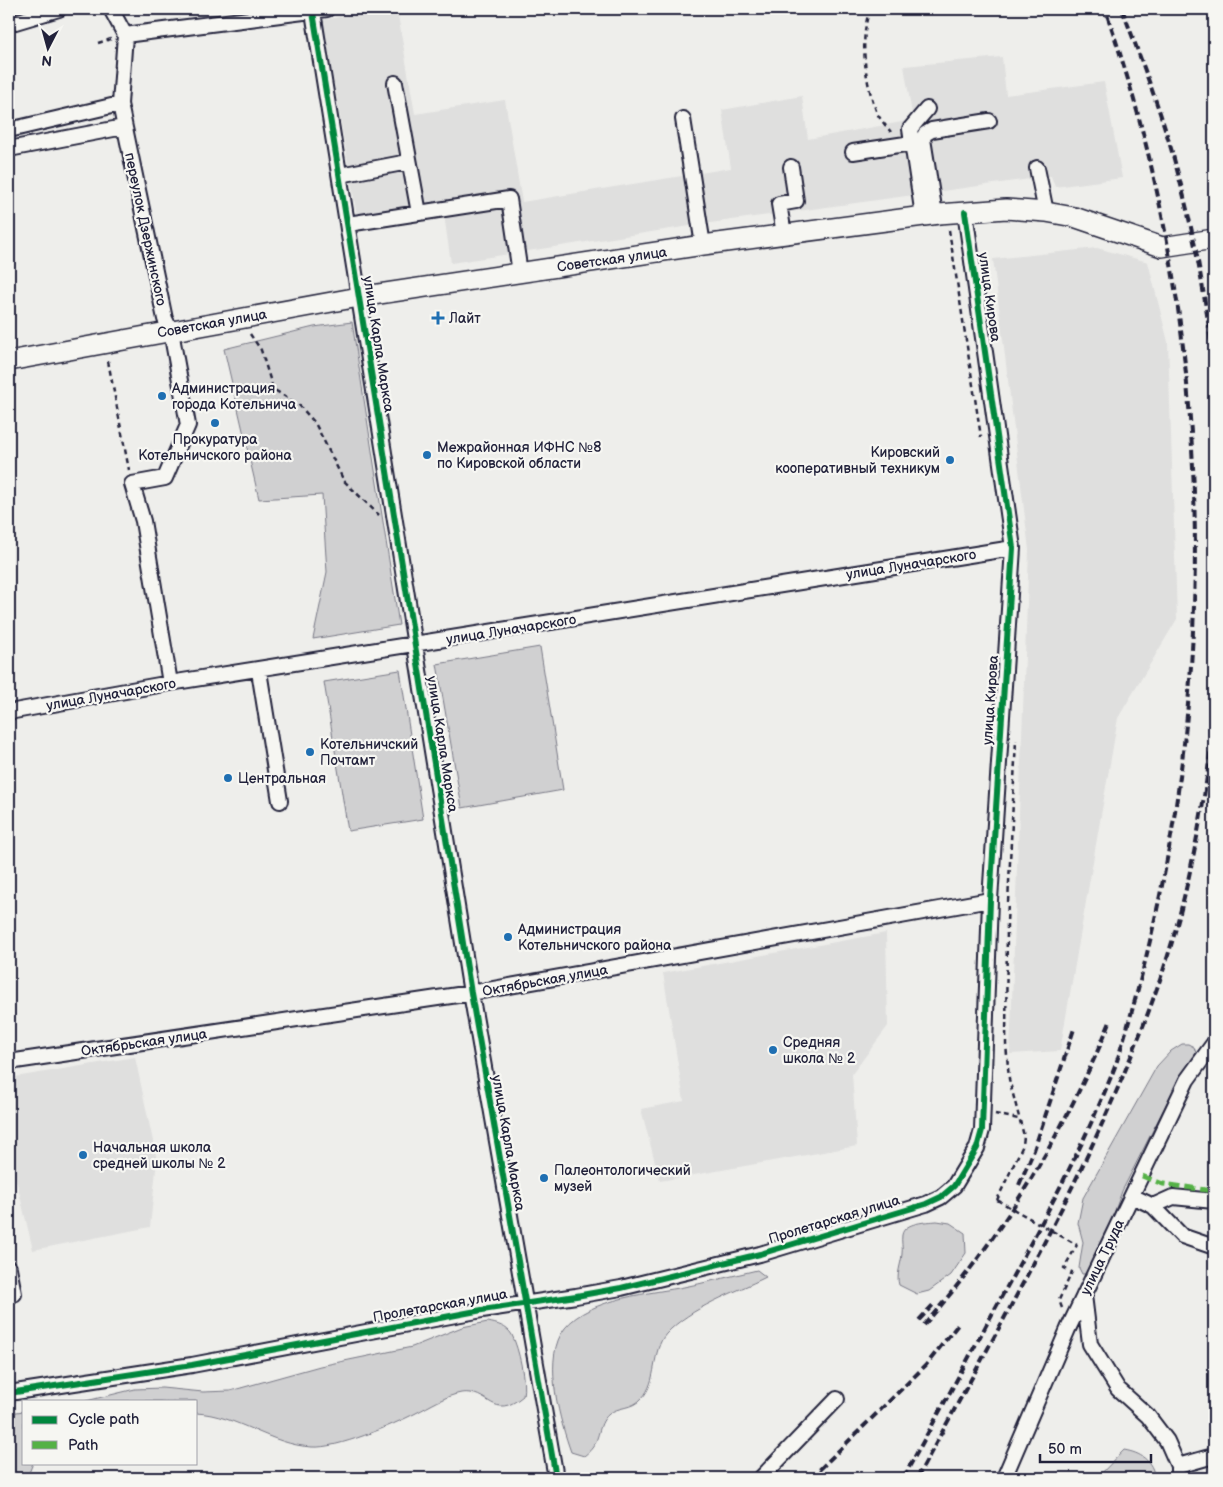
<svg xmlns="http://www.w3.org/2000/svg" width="1223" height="1487" viewBox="0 0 1223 1487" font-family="'Balsamiq Sans',sans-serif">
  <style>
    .built { fill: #dfdfde }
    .green { fill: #d0d0d1; stroke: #797986 }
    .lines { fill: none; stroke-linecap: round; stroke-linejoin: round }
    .minor-casing { stroke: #22223b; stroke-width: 18 }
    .major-casing { stroke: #22223b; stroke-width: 22 }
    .path { stroke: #22223b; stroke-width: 2.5; stroke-dasharray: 5 4; stroke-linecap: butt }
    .minor { stroke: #f6f6f2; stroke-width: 14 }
    .major { stroke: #f6f6f2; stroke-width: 19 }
    .rail { stroke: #22223b; stroke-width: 4; stroke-dasharray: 8 4; stroke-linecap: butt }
    .path-bridge { stroke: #22223b; stroke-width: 2.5; stroke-dasharray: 5 4; stroke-linecap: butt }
    .quiet { stroke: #55b146; stroke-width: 5; stroke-dasharray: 10 5; stroke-linecap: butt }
    .cycleway-casing { stroke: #f6f6f2; stroke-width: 9 }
    .cycleway { stroke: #00873e; stroke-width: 6 }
    .poi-dot { fill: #1f6fb2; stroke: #f6f6f2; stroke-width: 2 }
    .labels { text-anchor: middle; stroke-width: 4.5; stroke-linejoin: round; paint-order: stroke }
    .street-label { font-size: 14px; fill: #22223b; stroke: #f6f6f2 }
    .poi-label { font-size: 14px; fill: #22223b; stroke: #f6f6f2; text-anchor: start }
  </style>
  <rect width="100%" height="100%" fill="#eeeeeb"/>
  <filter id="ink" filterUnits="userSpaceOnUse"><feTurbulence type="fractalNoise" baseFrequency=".02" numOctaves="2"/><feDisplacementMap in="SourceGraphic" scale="10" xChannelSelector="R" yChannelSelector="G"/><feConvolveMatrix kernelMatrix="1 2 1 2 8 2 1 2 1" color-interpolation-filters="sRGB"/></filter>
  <g filter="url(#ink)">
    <!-- built -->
    <path class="built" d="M 380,9 L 397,9 L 415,114 L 505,100 L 522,202 L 731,168 L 722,110 L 802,96 L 808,139 L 913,120 L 904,66 L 1002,57 L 1006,95 L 1104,82 L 1122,178 L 1055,187 L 1051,176 L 703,224 L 451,263 L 444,215 L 359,228 L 323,20 Z
      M 1097,248 L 1148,262 L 1168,342 L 1177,619 L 1118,718 L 1060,1051 L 1010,1054 L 1029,550 L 993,259 Z
      M 886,933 L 888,1026 L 852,1074 L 857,1146 L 660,1181 L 641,1109 L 684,1101 L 663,973 Z
      M 135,1057 L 157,1160 L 150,1227 L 33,1250 L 9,1150 L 9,1078 Z"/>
    <!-- green -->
    <path class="green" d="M 352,322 L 399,625 L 313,639 L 327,572 L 322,495 L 259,499 L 224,349 L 314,327 Z
      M 540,647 L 563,790 L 462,808 L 437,664 Z
      M 400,670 L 423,819 L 348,831 L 324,682 Z
      M 1182,1044 L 1188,1044 L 1194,1047 L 1196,1053 L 1180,1077 L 1122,1191 L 1094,1269 L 1089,1274 L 1082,1274 L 1079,1268 L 1083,1242 L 1078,1223 L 1083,1198 L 1157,1066 L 1171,1051 Z
      M 937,1221 L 950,1223 L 965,1233 L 966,1253 L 951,1275 L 929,1291 L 917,1294 L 899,1285 C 896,1275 901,1265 902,1254 C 903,1248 901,1241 902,1235 C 904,1222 927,1222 937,1221 Z
      M 757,1270 L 766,1277 C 734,1293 691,1307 666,1334 C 651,1351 658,1381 642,1398 C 632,1410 618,1406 609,1414 C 595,1426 603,1442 584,1456 L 571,1452 C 560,1421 544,1365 561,1334 C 580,1300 645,1294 679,1288 C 705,1283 731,1276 757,1270 Z
      M 488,1322 C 497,1324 507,1326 512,1335 C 519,1349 526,1381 523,1396 C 492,1422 490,1389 461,1393 C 445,1396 430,1406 416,1413 C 393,1425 337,1449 312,1447 C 271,1445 237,1415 196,1413 L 196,1401 L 86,1401 L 135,1389 L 162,1388 L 203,1392 L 230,1391 L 320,1366 L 412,1347 L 462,1327 Z
      M 24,1411 L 24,1463 L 33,1463 L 27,1478 L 9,1478 L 9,1413 Z
      M 1124,1450 C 1141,1453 1152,1460 1155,1478 L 1097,1478 Z"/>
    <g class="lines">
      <!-- minor casing -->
      <g class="minor-casing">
        <path id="minor" d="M 111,9 L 125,35
          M 313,12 L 471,993 L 556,1478
          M 9,24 L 59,9
          M 125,35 L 120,104 L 165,319 L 171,331 L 188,425 L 165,478 L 132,484 L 143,521 L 170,683
          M 125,35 L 327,9
          M 395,83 L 419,213
          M 683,119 L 703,245
          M 9,130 L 120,104
          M 9,149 L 124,127
          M 853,152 L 912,143
          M 1037,168 L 1046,212
          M 340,175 L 408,162
          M 935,214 L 923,139 L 925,134 L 932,130 L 989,121
          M 923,216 L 910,129 L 927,109
          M 348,224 L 509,199 L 520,273
          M 784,234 L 779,204 L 796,201 L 791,167
          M 259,671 L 280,801
          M 9,712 L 170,683 L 1013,548
          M 9,1062 L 471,993 L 990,900
          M 1132,1196 L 1153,1206 L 1173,1197 L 1214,1201
          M 1153,1206 L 1182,1236 L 1214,1247
          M 9,1268 L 14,1294 L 9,1295
          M 1084,1295 L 1090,1344 L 1118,1389 L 1148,1416 L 1167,1441 L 1178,1466 L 1178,1478
          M 9,1393 L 192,1365 L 482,1310 L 576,1296 L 621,1288 L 760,1254 L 926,1204 L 941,1197 L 954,1186 L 977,1148 L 982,1130 L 990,900 L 1013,548 L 965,212
          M 1178,1466 L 1210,1457 L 1214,1458
          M 761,1478 L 837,1399
          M 1004,1478 L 1068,1329 L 1187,1080 L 1214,1043"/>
      </g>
      <!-- major casing -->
      <g class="major-casing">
        <path id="major" d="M 9,361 L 359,297 L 703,245 L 939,214 L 1006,209 L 1046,212 L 1074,217 L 1162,247 L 1214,239"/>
      </g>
      <!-- path -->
      <path class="path" d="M 870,9 C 859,39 865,83 877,113 C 880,119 886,126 891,132
        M 98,43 L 111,39
        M 949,230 L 981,437
        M 250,334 L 261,350 L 273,389 L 299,405 L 315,423 L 344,481 L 379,515
        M 108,361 L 129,470
        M 995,1114 L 1018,1119
        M 997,1200 L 1023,1145 L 1024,1136 L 1009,1079 L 1006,1044 L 1007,923 L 1016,740
        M 1062,1308 L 1059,1300 L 1072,1272 L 1064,1268 L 1077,1245"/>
      <!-- minor -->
      <use href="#minor" class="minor"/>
      <!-- major -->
      <use href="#major" class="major"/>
      <!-- rail -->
      <path class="rail" d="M 1122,9 C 1135,43 1148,78 1160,113 C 1187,195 1204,281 1214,367
        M 1019,1185 L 1034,1150 L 1074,1029
        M 919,1320 L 933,1305
        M 924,1325 C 1002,1237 1065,1131 1110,1022
        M 811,1478 L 926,1365 L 960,1322
        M 903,1478 C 937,1417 970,1355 1003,1294 C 1044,1219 1085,1144 1116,1064 C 1223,729 1223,342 1105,9
        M 917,1478 C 1006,1314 1101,1152 1162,974 C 1189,893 1205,805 1214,720"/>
      <!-- path-bridge -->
      <path class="path-bridge" d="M 997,1200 L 1077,1245"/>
      <!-- quiet -->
      <path class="quiet" d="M 1142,1176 L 1163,1184 L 1214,1191"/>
      <!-- cycleway casing -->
      <g class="cycleway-casing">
        <path id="cycleway" d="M 313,12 L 471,993 L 556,1478
          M 9,1393 L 192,1365 L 482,1310 L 576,1296 L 621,1288 L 760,1254 L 926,1204 L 941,1197 L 954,1186 L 977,1148 L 982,1130 L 990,900 L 1013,548 L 965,212"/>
      </g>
      <!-- cycleway -->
      <use href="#cycleway" class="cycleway"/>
    </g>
  </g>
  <!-- markers -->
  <g class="poi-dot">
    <path d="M435.5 310.5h5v5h5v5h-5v5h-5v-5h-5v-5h5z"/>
    <circle cx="162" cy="396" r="5"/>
    <circle cx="215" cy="423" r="5"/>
    <circle cx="427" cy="455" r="5"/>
    <circle cx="950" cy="460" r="5"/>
    <circle cx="310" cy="752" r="5"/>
    <circle cx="228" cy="778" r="5"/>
    <circle cx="508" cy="937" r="5"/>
    <circle cx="773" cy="1050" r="5"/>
    <circle cx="83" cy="1155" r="5"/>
    <circle cx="544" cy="1178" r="5"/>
  </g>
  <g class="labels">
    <!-- street labels -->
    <g class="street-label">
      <text transform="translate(146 229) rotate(78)" y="5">переулок Дзержинского</text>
      <text transform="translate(612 259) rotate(-8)" y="5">Советская улица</text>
      <text transform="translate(990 297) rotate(82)" y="5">улица Кирова</text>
      <text transform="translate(212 323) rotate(-10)" y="5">Советская улица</text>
      <text transform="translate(379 344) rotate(81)" y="5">улица Карла Маркса</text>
      <text transform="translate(911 564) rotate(-9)" y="5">улица Луначарского</text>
      <text transform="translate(511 629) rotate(-9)" y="5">улица Луначарского</text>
      <text transform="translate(111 694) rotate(-10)" y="5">улица Луначарского</text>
      <text transform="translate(990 700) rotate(-86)" y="5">улица Кирова</text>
      <text transform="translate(443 744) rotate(81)" y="5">улица Карла Маркса</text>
      <text transform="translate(545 980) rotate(-10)" y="5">Октябрьская улица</text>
      <text transform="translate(144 1042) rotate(-8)" y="5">Октябрьская улица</text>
      <text transform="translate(509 1143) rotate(80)" y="5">улица Карла Маркса</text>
      <text transform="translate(834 1219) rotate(-17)" y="5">Пролетарская улица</text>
      <text transform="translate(1102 1257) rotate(-64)" y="5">улица Труда</text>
      <text transform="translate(440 1305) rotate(-10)" y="5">Пролетарская улица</text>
    </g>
    <!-- poi labels -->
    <g class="poi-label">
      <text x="449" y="323">Лайт</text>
      <text x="172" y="393">Администрация<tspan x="172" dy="16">города Котельнича</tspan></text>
      <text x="215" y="444" text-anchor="middle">Прокуратура<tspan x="215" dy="16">Котельничского района</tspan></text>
      <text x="437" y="452">Межрайонная ИФНС №8<tspan x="437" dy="16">по Кировской области</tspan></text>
      <text x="940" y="457" text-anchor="end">Кировский<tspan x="940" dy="16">кооперативный техникум</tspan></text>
      <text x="320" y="749">Котельничский<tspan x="320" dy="16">Почтамт</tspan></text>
      <text x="238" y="783">Центральная</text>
      <text x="518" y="934">Администрация<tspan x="518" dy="16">Котельничского района</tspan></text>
      <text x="783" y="1047">Средняя<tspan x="783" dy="16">школа № 2</tspan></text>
      <text x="93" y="1152">Начальная школа<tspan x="93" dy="16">средней школы № 2</tspan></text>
      <text x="554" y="1175">Палеонтологический<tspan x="554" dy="16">музей</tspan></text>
    </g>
  </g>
  <!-- margin -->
  <rect width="1223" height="1487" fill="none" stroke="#f6f6f2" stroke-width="30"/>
  <rect x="15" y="15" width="1193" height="1457" fill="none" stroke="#22223b" stroke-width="2" filter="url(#ink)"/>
  <!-- legend -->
  <rect x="22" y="1400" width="175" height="65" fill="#f6f6f2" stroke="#a1a1a9"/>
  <rect x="32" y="1416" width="25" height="8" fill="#00873e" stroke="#a1a1a9"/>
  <text x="68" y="1424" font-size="15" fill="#22223b">Cycle path</text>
  <rect x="32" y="1441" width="25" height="8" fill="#55b146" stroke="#a1a1a9"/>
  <text x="68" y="1450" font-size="15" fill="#22223b">Path</text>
  <!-- north arrow -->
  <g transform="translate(48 48) rotate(186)" stroke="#f6f6f2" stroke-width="4" paint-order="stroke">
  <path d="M0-4L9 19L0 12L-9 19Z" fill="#22223b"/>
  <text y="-8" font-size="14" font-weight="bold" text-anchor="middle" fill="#22223b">N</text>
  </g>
  <!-- scale -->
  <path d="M1040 1454v8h111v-8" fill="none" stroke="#22223b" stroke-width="2.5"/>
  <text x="1048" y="1454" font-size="15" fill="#22223b" stroke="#f6f6f2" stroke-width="4" paint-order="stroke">50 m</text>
</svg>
